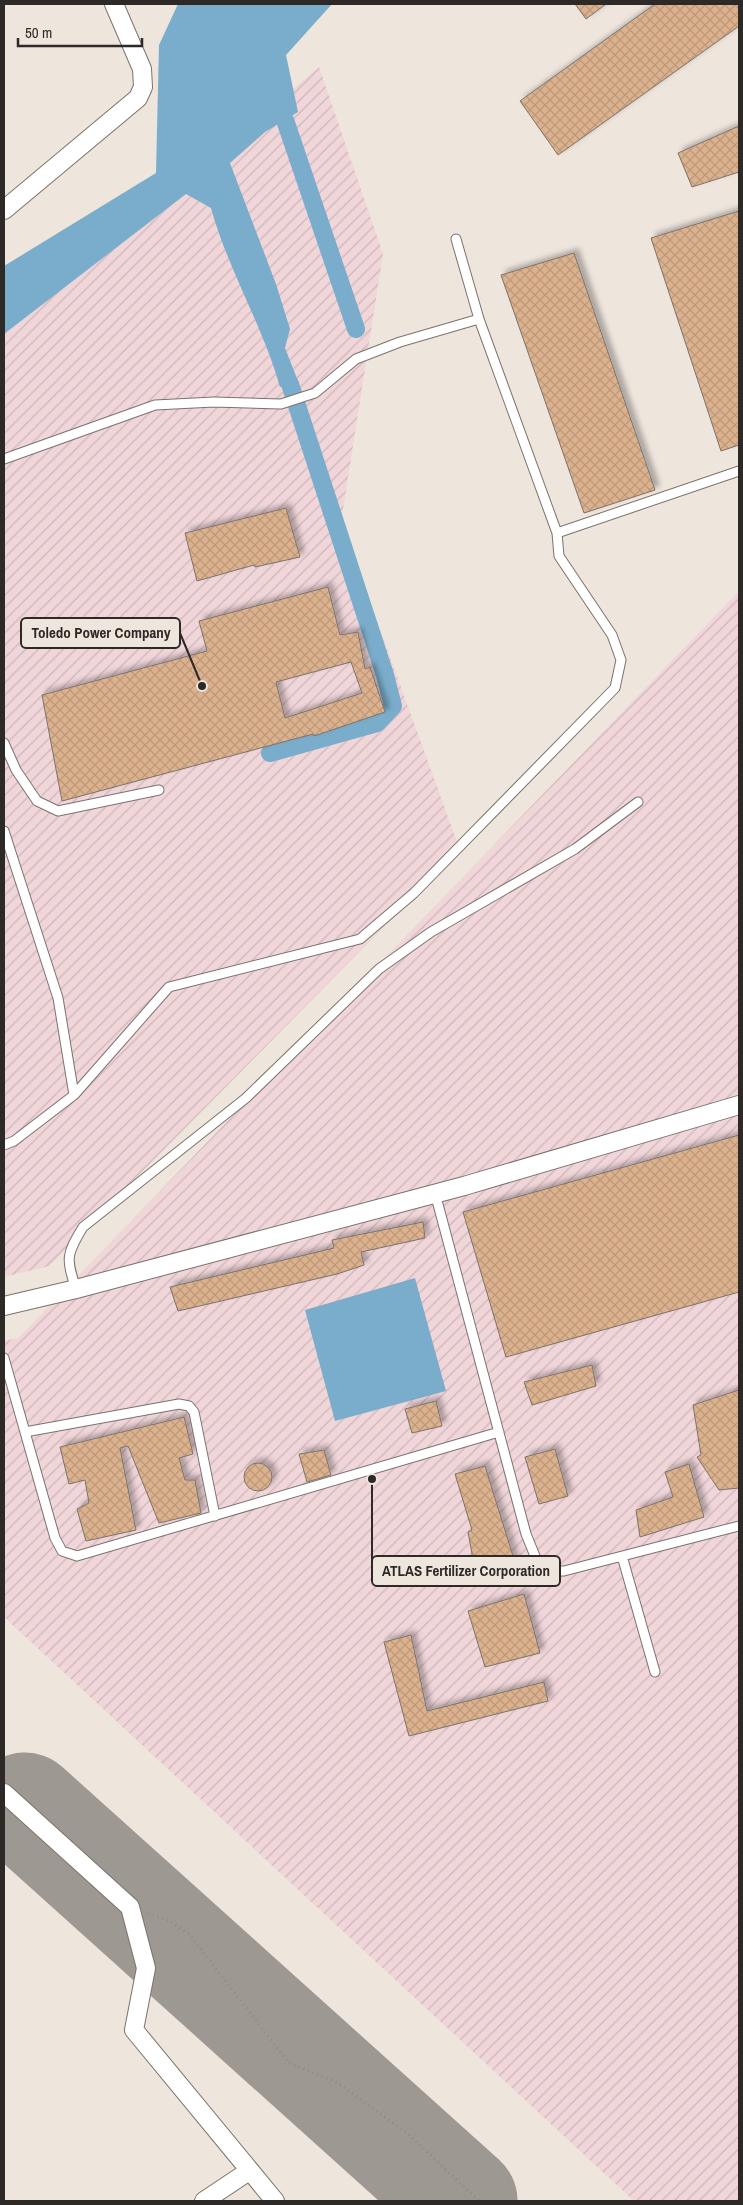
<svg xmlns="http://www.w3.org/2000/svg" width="743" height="2205" viewBox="0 0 743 2205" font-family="'Archivo Narrow',sans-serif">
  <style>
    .industrial { fill: url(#industrial-furrows) }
    .water { fill: #7aadcb }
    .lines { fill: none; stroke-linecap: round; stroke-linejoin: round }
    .canal { stroke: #7aadcb; stroke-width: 18 }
    .runway { stroke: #9e9892; stroke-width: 111 }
    .building { fill: url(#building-cross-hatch); stroke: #7b736c; fill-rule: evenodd; filter: url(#shadow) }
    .service-casing { stroke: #7b726c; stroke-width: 11 }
    .minor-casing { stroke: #7b726c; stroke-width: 20 }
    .path { stroke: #908a84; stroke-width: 3; stroke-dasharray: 1 4; stroke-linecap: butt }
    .service { stroke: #fff; stroke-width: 9 }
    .minor { stroke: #fff; stroke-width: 18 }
    .leader { fill: none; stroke: #2c2926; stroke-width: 2 }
    .callout-dot { fill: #2c2926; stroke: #eee5dd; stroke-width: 2 }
    .callout { fill: #eee5dd; stroke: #2c2926; stroke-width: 2 }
    .callout-label { font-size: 15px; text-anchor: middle; font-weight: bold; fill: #2c2926 }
  </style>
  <defs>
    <pattern id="industrial-furrows" width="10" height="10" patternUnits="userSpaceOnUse" patternTransform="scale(1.25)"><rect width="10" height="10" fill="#f0d5d9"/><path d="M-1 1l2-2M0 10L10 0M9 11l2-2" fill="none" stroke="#ceb7ba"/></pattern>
    <pattern id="building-cross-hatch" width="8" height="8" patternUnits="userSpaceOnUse" patternTransform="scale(1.25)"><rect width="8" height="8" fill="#dcb28e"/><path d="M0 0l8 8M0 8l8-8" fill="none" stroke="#bd997a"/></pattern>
    <filter id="shadow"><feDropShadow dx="4.5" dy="-4.5" stdDeviation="2.5" flood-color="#0004"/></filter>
  </defs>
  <rect width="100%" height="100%" fill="#eee5dd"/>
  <!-- industrial -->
  <path class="industrial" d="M 319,67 L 383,254 L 341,522 L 460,850 L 49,1266 L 4,1277 L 4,332 Z
    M 739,591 L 739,2201 L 634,2201 L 4,1617 L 4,1341 L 18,1338 Z"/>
  <!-- water -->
  <path class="water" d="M 178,4 L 332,4 L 286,55 L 298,112 L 265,132 L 230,163 L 276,284 L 290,329 L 285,348 L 298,381 L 280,387 C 263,326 228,270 211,208 L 186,194 L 4,334 L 4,266 L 156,173 L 159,45 Z
    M 415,1278 L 446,1391 L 335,1421 L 305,1310 Z"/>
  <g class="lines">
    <!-- canal -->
    <path class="canal" d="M 285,120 L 356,329
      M 270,753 L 377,723 L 393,706 L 385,675 L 290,384"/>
    <!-- runway -->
    <path class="runway" d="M 25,1808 L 462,2201"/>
  </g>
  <!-- building -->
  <path class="building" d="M 575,4 L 606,4 L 586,19 Z
    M 655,4 L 739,4 L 739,26 L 558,155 L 520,101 Z
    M 739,126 L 739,172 L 692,187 L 678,153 Z
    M 739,211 L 739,445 L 721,451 L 651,238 Z
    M 574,253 L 655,490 L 584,513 L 501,275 Z
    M 286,508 L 300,557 L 255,567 L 254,565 L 197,581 L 185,533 Z
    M 328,587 L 340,635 L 358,632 L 365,669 L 370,667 L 385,712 L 314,736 L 313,734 L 62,801 L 42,695 L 207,651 L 199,621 ZM 351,662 L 362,693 L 285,718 L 276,682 Z
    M 739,1135 L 739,1292 L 506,1357 L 463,1212 Z
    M 423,1222 L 425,1238 L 361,1252 L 364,1265 L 337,1274 L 178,1311 L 170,1287 L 334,1248 L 332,1240 Z
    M 592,1365 L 596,1386 L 532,1405 L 524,1382 Z
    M 739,1390 L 739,1488 L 719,1490 L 697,1457 L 701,1455 L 693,1405 Z
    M 436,1401 L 442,1426 L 412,1433 L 405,1409 Z
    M 184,1417 L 193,1454 L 179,1458 L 185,1480 L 195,1480 L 201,1513 L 159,1523 L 128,1446 L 120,1448 L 136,1530 L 86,1541 L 77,1509 L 89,1503 L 85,1480 L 69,1484 L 60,1447 Z
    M 555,1449 L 568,1496 L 539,1504 L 525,1457 Z
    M 324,1450 L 331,1475 L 307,1482 L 299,1454 Z
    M244 1477a14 14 0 1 1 28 0a14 14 0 1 1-28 0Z
    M 689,1464 L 704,1517 L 640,1537 L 636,1510 L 673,1497 L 665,1472 Z
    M 485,1466 L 518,1572 L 477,1581 L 468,1532 L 472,1530 L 455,1474 Z
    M 524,1594 L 540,1653 L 485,1667 L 468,1611 Z
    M 411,1635 L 427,1711 L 544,1682 L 548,1701 L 409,1736 L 384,1642 Z"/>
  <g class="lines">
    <!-- service casing -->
    <g class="service-casing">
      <path id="service" d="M 4,459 L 155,405 L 214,402 L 281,404 L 315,393 L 356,359 L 400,342 L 479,319
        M 557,533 L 739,471
        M 4,743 L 16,770 L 37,801 L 58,811 L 159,790
        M 4,831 L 58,998 L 74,1095
        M 4,1145 L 14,1141 L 74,1095 L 169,987 L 360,939 L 414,893 L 615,688 L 621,660 L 612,635 L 559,556 L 557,533 L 479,319 L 456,239
        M 435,1193 L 526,1534 L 537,1561 L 548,1571 L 564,1571 L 739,1526
        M 76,1289 C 66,1258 66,1255 83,1227 L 246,1098 L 379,969 L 431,932 L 575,849 L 638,802
        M 4,1358 L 55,1538 L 62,1551 L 77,1556 L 499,1432
        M 25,1432 L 179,1404 L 189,1406 L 194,1412 L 215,1516
        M 622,1556 L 655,1672"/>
    </g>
    <!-- minor casing -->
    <g class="minor-casing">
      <path id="minor" d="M 4,210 L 138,98 L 143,87 L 142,69 L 114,4
        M 4,1306 L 76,1289 L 464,1186 L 739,1105
        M 4,1793 L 130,1907 L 146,1968 L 134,2030 L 275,2201
        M 204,2201 L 249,2171"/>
    </g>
    <!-- path -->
    <path class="path" d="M 148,1913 L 171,1922 L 189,1934 L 289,2063 L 335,2081 L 408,2134 L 479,2201"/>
    <!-- service -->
    <use href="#service" class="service"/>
    <!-- minor -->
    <use href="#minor" class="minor"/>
  </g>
  <!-- callouts -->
  <path class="leader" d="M202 686L180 633M372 1479L372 1571"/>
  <g class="callout-dot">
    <circle cx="202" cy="686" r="5"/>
    <circle cx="372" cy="1479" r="5"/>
  </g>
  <g class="callout">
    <rect x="21" y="618" width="159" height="30" rx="5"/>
    <rect x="372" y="1556" width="188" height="30" rx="5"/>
  </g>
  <g class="callout-label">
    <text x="101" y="638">Toledo Power Company</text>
    <text x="466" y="1576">ATLAS Fertilizer Corporation</text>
  </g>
  <!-- border -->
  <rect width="743" height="2205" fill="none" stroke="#2c2926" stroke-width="10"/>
  <!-- scale -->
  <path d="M18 38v8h124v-8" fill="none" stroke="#2c2926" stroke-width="2.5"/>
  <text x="25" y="38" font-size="15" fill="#2c2926" stroke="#eee5dd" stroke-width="4" paint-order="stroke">50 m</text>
</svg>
